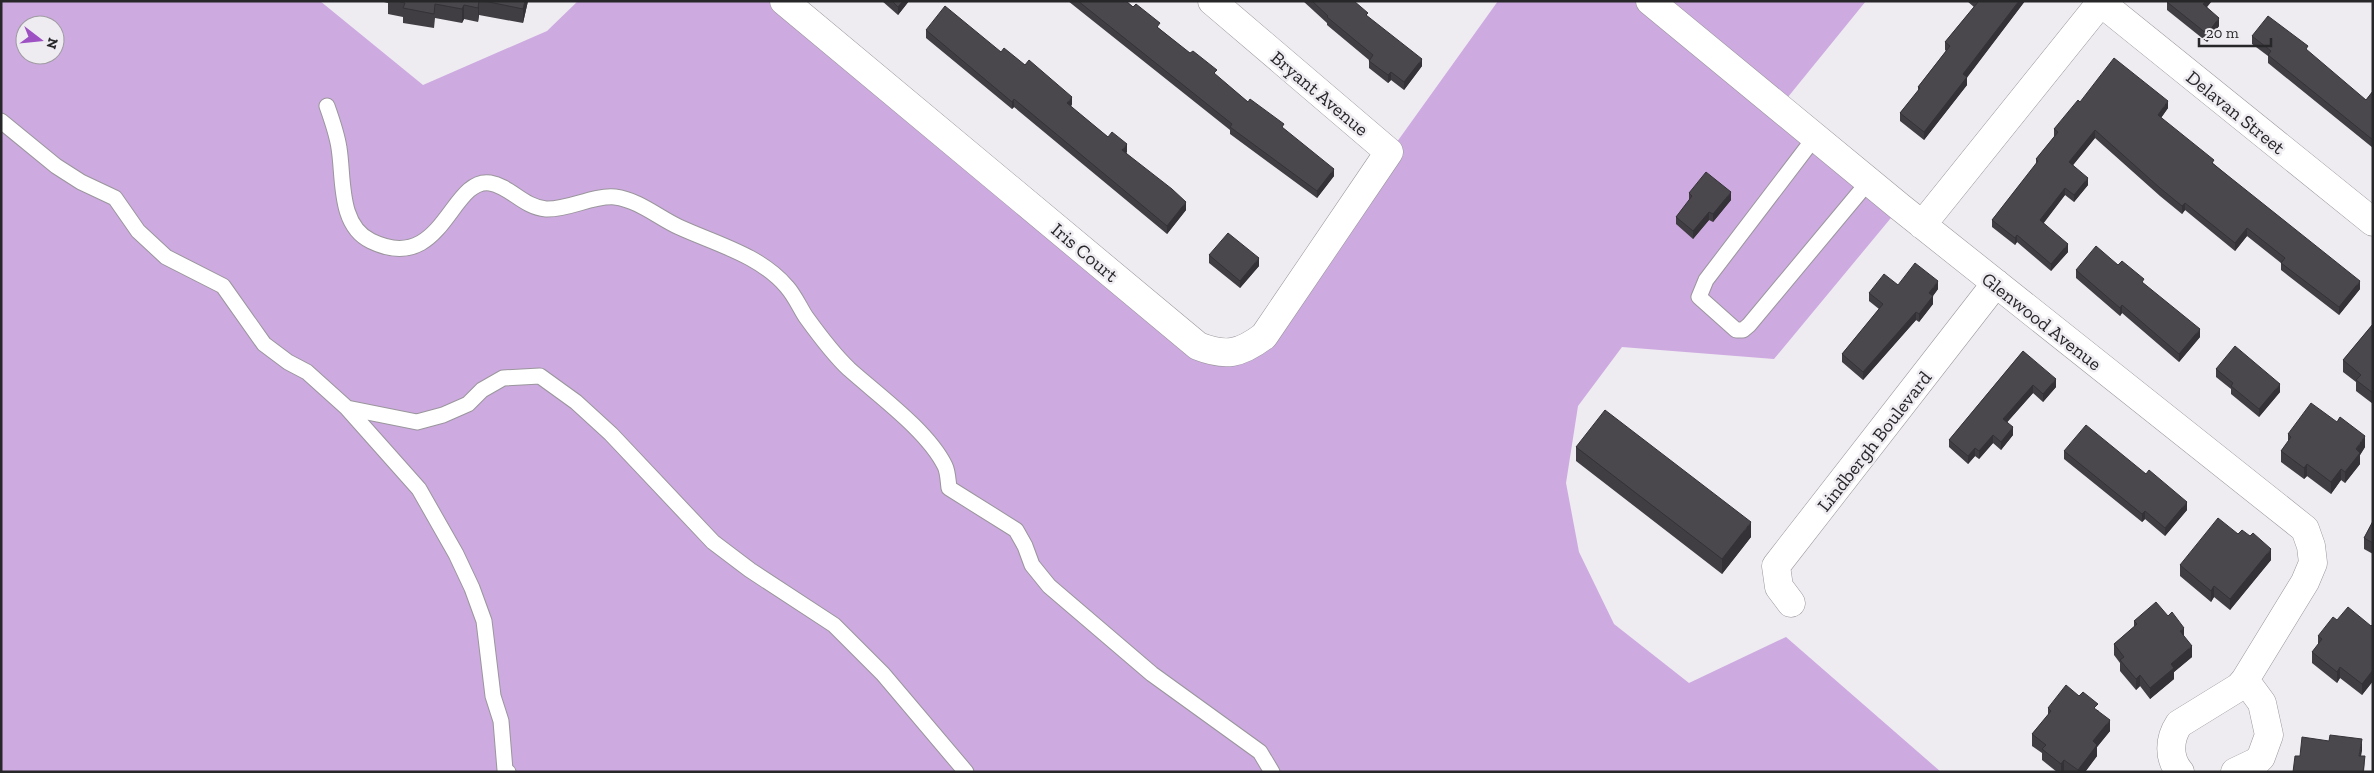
<svg xmlns="http://www.w3.org/2000/svg" width="2374" height="773" viewBox="0 0 2374 773" font-family="'Zilla Slab',serif">
  <style>
    .green { fill: #cdaae0; fill-rule: evenodd }
    .lines { fill: none; stroke-linecap: round; stroke-linejoin: round }
    .lane-casing { stroke: #9a969c; stroke-width: 17 }
    .street-casing { stroke: #9a969c; stroke-width: 29 }
    .lane { stroke: #fff; stroke-width: 15 }
    .street { stroke: #fff; stroke-width: 28 }
    .wall { fill: #403e42 }
    .shaded-wall { fill: #343236 }
    .building { fill: #4b484d; stroke: #343236 }
    .labels { text-anchor: middle; stroke-width: 5; stroke-linejoin: round; paint-order: stroke }
    .street-label { font-size: 19px; fill: #272628; stroke: #eeebf1 }
  </style>
  <rect width="100%" height="100%" fill="#eeebf1"/>
  <!-- green -->
  <path class="green" d="M 1,1 L 320,1 L 423,85 L 547,31 L 578,1 L 784,1 L 1198,346 L 1250,347 L 1498,1 L 1866,1 L 1779,108 L 1900,207 L 1774,359 L 1622,347 L 1578,406 L 1566,483 L 1579,552 L 1614,624 L 1689,683 L 1786,637 L 1941,772 L 1,772 ZM 25,25 L 55,25 L 55,55 L 25,55 Z"/>
  <g class="lines">
    <!-- lane casing -->
    <g class="lane-casing">
      <path id="lane" d="M 327,106 C 332,120 337,134 339,148 C 344,178 338,225 371,241 C 443,276 450,177 490,183 C 510,186 523,207 546,209 C 569,210 592,195 615,197 C 639,200 659,218 679,227 C 716,244 760,255 787,287 C 795,296 800,308 806,317 C 819,335 833,354 849,369 C 878,395 928,431 945,466 C 948,472 948,481 949,488 L 1016,530 L 1025,546 L 1032,565 L 1049,586 L 1152,674 L 1260,752 L 1272,772
        M 1,121 L 56,166 L 81,182 L 115,198 L 138,231 L 166,257 L 223,286 L 264,344 L 288,362 L 307,372 L 347,408 L 419,489 L 456,554 L 472,588 L 484,621 L 493,696 L 501,721 L 505,770 L 508,772
        M 1815,137 L 1706,280 L 1699,297 L 1736,330 L 1743,330 L 1749,325 L 1869,181
        M 347,408 L 417,422 L 443,415 L 468,404 L 482,390 L 503,378 L 540,376 L 576,402 L 611,434 L 713,542 L 750,570 L 834,625 L 883,674 L 966,772"/>
    </g>
    <!-- street casing -->
    <g class="street-casing">
      <path id="street" d="M 784,1 L 1198,346 C 1226,357 1240,354 1264,336 L 1389,152 L 1212,1
        M 1650,1 L 1900,207 L 2305,529 L 2311,546 L 2313,563 L 2305,582 L 2245,680 L 2239,687 L 2179,724 C 2169,739 2168,758 2180,772
        M 2099,1 L 2373,222
        M 1922,225 L 2102,1
        M 1791,603 L 1779,587 L 1776,566 L 1996,283
        M 2235,772 L 2256,762 L 2261,757 L 2269,735 L 2262,703 L 2245,680"/>
    </g>
    <!-- lane -->
    <use href="#lane" class="lane"/>
    <!-- street -->
    <use href="#street" class="street"/>
  </g>
  <!-- wall -->
  <path class="wall" d="M 380,1 L 528,1 L 523,23 L 479,15 L 478,22 L 464,19 L 462,23 L 435,18 L 434,28 L 403,23 L 403,17 L 388,14 L 388,3 Z
    M 882,1 L 909,1 L 898,15 Z
    M 1068,1 L 1126,1 L 1248,102 L 1284,129 L 1334,176 L 1317,198 L 1230,134 L 1230,130 Z
    M 1303,1 L 1354,1 L 1368,17 L 1422,66 L 1404,90 L 1391,80 L 1388,83 L 1369,68 L 1369,60 L 1327,25 L 1327,23 Z
    M 1967,1 L 2025,1 L 1967,77 L 1967,85 L 1924,140 L 1900,121 L 1900,113 L 1918,91 L 1918,87 L 1946,51 L 1945,50 L 1945,42 L 1974,7 Z
    M 2167,2 L 2207,7 L 2219,26 L 2207,42 L 2167,10 Z
    M 926,30 L 1001,52 L 1072,104 L 1071,107 L 1108,137 L 1127,152 L 1126,153 L 1186,210 L 1167,234 L 1014,107 L 1012,109 L 926,38 Z
    M 2252,36 L 2366,100 L 2373,91 L 2373,148 L 2268,63 L 2268,56 L 2252,44 Z
    M 2080,102 L 2168,108 L 2161,118 L 2214,164 L 2360,289 L 2339,315 L 2281,270 L 2281,263 L 2247,236 L 2235,251 L 2185,210 L 2182,214 L 2160,196 L 2095,138 L 2073,165 L 2088,185 L 2074,202 L 2065,195 L 2043,223 L 2068,252 L 2051,271 L 2017,242 L 2015,245 L 1992,227 L 1992,220 L 2036,164 L 2036,159 L 2054,137 L 2054,129 Z
    M 1689,193 L 1731,200 L 1713,222 L 1709,220 L 1693,239 L 1676,224 L 1676,217 L 1689,201 Z
    M 1209,255 L 1259,266 L 1240,288 L 1209,263 Z
    M 2118,265 L 2144,284 L 2200,337 L 2179,362 L 2122,313 L 2120,316 L 2076,278 L 2076,270 Z
    M 1898,285 L 1938,289 L 1933,296 L 1933,304 L 1919,322 L 1916,320 L 1863,380 L 1842,362 L 1842,354 L 1879,309 L 1869,301 L 1869,293 Z
    M 2373,324 L 2373,404 L 2356,391 L 2356,382 L 2343,372 L 2343,360 Z
    M 2023,351 L 2056,387 L 2043,402 L 2033,393 L 2007,422 L 2013,435 L 2001,450 L 1993,443 L 1979,459 L 1975,456 L 1968,464 L 1949,447 L 1949,440 Z
    M 2216,369 L 2280,392 L 2259,417 L 2231,394 L 2231,389 L 2216,377 Z
    M 2288,434 L 2365,447 L 2360,455 L 2360,464 L 2345,483 L 2341,480 L 2331,494 L 2307,476 L 2304,479 L 2281,462 L 2281,451 L 2288,442 Z
    M 1576,447 L 1751,537 L 1722,574 L 1576,461 Z
    M 2064,451 L 2187,510 L 2165,536 L 2145,519 L 2142,522 L 2064,459 Z
    M 2373,510 L 2373,554 L 2364,549 L 2364,538 L 2372,523 L 2372,511 Z
    M 2238,534 L 2250,536 L 2271,560 L 2230,610 L 2214,597 L 2211,602 L 2180,576 L 2180,565 Z
    M 2337,620 L 2371,626 L 2373,624 L 2373,681 L 2362,695 L 2340,678 L 2337,683 L 2312,663 L 2312,652 L 2318,645 L 2318,636 Z
    M 2134,621 L 2184,636 L 2192,657 L 2174,672 L 2174,679 L 2150,699 L 2140,686 L 2136,690 L 2120,671 L 2120,663 L 2114,655 L 2114,644 L 2134,627 Z
    M 2048,708 L 2098,710 L 2110,731 L 2097,747 L 2097,756 L 2085,772 L 2066,772 L 2064,771 L 2064,772 L 2057,772 L 2042,760 L 2042,753 L 2032,746 L 2032,734 L 2048,715 Z"/>
  <!-- shaded-wall -->
  <path class="shaded-wall" d="M 479,1 L 479,15 L 478,22 L 478,8 Z
    M 525,1 L 528,1 L 523,23 L 523,9 Z
    M 903,1 L 909,1 L 898,15 L 898,7 Z
    M 2019,1 L 2025,1 L 1966,79 L 1967,77 L 1967,85 L 1924,140 L 1924,132 L 1963,74 Z
    M 2206,1 L 2212,1 L 2203,12 L 2203,4 Z
    M 464,5 L 464,19 L 462,23 L 462,9 Z
    M 2219,18 L 2219,26 L 2207,42 L 2207,34 Z
    M 1422,59 L 1422,66 L 1404,90 L 1404,82 Z
    M 1391,72 L 1391,80 L 1388,83 L 1388,75 Z
    M 1072,97 L 1072,104 L 1067,111 L 1067,103 Z
    M 1014,99 L 1014,107 L 1012,109 L 1012,102 Z
    M 2168,101 L 2168,108 L 2158,122 L 2158,115 Z
    M 2095,130 L 2095,138 L 2069,170 L 2069,162 Z
    M 1127,144 L 1127,152 L 1122,158 L 1122,150 Z
    M 1334,169 L 1334,176 L 1317,198 L 1317,191 Z
    M 2088,178 L 2088,185 L 2074,202 L 2074,195 Z
    M 2065,188 L 2065,195 L 2040,228 L 2040,220 Z
    M 1731,192 L 1731,200 L 1713,222 L 1713,214 Z
    M 1186,202 L 1186,210 L 1167,234 L 1167,226 Z
    M 2185,203 L 2185,210 L 2182,214 L 2182,206 Z
    M 1709,212 L 1709,220 L 1693,239 L 1693,231 Z
    M 2247,228 L 2247,236 L 2235,251 L 2235,243 Z
    M 2017,235 L 2017,242 L 2015,245 L 2015,238 Z
    M 2068,244 L 2068,252 L 2051,271 L 2051,264 Z
    M 1259,258 L 1259,266 L 1240,288 L 1240,281 Z
    M 1938,281 L 1938,289 L 1929,301 L 1929,293 Z
    M 2360,281 L 2360,289 L 2339,315 L 2339,307 Z
    M 1933,296 L 1933,304 L 1919,322 L 1919,314 Z
    M 2122,305 L 2122,313 L 2120,316 L 2120,308 Z
    M 1916,312 L 1916,320 L 1863,380 L 1863,372 Z
    M 2200,329 L 2200,337 L 2179,362 L 2179,354 Z
    M 2056,379 L 2056,387 L 2043,402 L 2043,394 Z
    M 2280,384 L 2280,392 L 2259,417 L 2259,409 Z
    M 2033,385 L 2033,393 L 2003,427 L 2003,419 Z
    M 2013,427 L 2013,435 L 2001,450 L 2001,442 Z
    M 1993,435 L 1993,443 L 1979,459 L 1979,451 Z
    M 2365,436 L 2365,447 L 2360,455 L 2360,464 L 2345,483 L 2345,472 L 2356,449 Z
    M 1975,448 L 1975,456 L 1968,464 L 1968,456 Z
    M 2307,464 L 2307,476 L 2304,479 L 2304,468 Z
    M 2341,469 L 2341,480 L 2331,494 L 2331,482 Z
    M 2187,502 L 2187,510 L 2165,536 L 2165,528 Z
    M 2145,511 L 2145,519 L 2142,522 L 2142,514 Z
    M 1751,522 L 1751,537 L 1722,574 L 1722,559 Z
    M 2271,549 L 2271,560 L 2230,610 L 2230,599 Z
    M 2214,586 L 2214,597 L 2211,602 L 2211,591 Z
    M 2184,628 L 2184,639 L 2180,631 Z
    M 2192,646 L 2192,657 L 2174,672 L 2174,679 L 2150,699 L 2150,688 L 2171,664 Z
    M 2340,667 L 2340,678 L 2337,683 L 2337,672 Z
    M 2373,670 L 2373,681 L 2362,695 L 2362,684 Z
    M 2140,675 L 2140,686 L 2136,690 L 2136,679 Z
    M 2110,720 L 2110,731 L 2097,747 L 2097,756 L 2085,772 L 2078,772 L 2078,770 L 2093,741 Z
    M 2362,739 L 2362,751 L 2359,767 L 2359,756 Z
    M 2365,756 L 2364,772 L 2363,772 Z
    M 2064,760 L 2064,772 L 2061,772 L 2061,764 Z"/>
  <!-- building -->
  <path class="building" d="M 397,1 L 479,1 L 478,8 L 464,5 L 462,9 L 435,4 L 434,14 L 403,8 L 405,3 Z
    M 484,1 L 525,1 L 523,9 Z
    M 892,1 L 903,1 L 898,7 Z
    M 1078,1 L 1126,1 L 1133,7 L 1136,4 L 1160,23 L 1157,27 L 1190,53 L 1193,51 L 1217,70 L 1214,73 L 1248,102 L 1250,99 L 1284,124 L 1282,127 L 1334,169 L 1317,191 L 1230,127 L 1232,124 Z
    M 1312,1 L 1354,1 L 1368,13 L 1366,15 L 1422,59 L 1404,82 L 1391,72 L 1388,75 L 1369,61 L 1373,55 L 1327,17 L 1328,16 Z
    M 1977,1 L 2019,1 L 1963,74 L 1967,77 L 1924,132 L 1900,113 L 1920,88 L 1918,87 L 1950,46 L 1945,42 L 1978,2 Z
    M 2168,1 L 2206,1 L 2203,4 L 2219,18 L 2207,34 L 2167,2 Z
    M 945,6 L 1001,52 L 1004,48 L 1025,65 L 1029,60 L 1072,97 L 1067,103 L 1108,137 L 1112,132 L 1127,144 L 1122,150 L 1172,189 L 1186,202 L 1167,226 L 1014,99 L 1012,102 L 926,30 Z
    M 2268,16 L 2308,46 L 2306,49 L 2366,100 L 2373,91 L 2373,140 L 2268,55 L 2271,51 L 2252,36 Z
    M 2114,58 L 2168,101 L 2158,115 L 2214,160 L 2212,163 L 2360,281 L 2339,307 L 2281,263 L 2285,258 L 2247,228 L 2235,243 L 2185,203 L 2182,206 L 2160,188 L 2095,130 L 2069,162 L 2088,178 L 2074,195 L 2065,188 L 2040,220 L 2068,244 L 2051,264 L 2017,235 L 2015,238 L 1992,220 L 2038,161 L 2036,159 L 2058,132 L 2054,129 L 2078,100 L 2080,102 Z
    M 1706,172 L 1731,192 L 1713,214 L 1709,212 L 1693,231 L 1676,217 L 1692,196 L 1689,193 Z
    M 1228,233 L 1259,258 L 1240,281 L 1209,255 Z
    M 2096,246 L 2118,265 L 2122,261 L 2144,279 L 2142,282 L 2200,329 L 2179,354 L 2122,305 L 2120,308 L 2076,270 Z
    M 1915,263 L 1938,281 L 1929,293 L 1933,296 L 1919,314 L 1916,312 L 1863,372 L 1842,354 L 1883,304 L 1869,293 L 1884,274 L 1898,285 Z
    M 2373,324 L 2373,393 L 2356,380 L 2361,375 L 2343,360 Z
    M 2235,346 L 2280,384 L 2259,409 L 2231,386 L 2233,383 L 2216,369 Z
    M 2023,351 L 2056,379 L 2043,394 L 2033,385 L 2003,419 L 2013,427 L 2001,442 L 1993,435 L 1979,451 L 1975,448 L 1968,456 L 1949,440 Z
    M 2311,403 L 2337,422 L 2340,417 L 2365,436 L 2356,449 L 2360,453 L 2345,472 L 2341,469 L 2331,482 L 2307,464 L 2304,468 L 2281,451 L 2291,437 L 2288,434 Z
    M 1605,410 L 1751,522 L 1722,559 L 1576,447 Z
    M 2086,425 L 2146,474 L 2149,470 L 2187,502 L 2165,528 L 2145,511 L 2142,514 L 2064,451 Z
    M 2218,518 L 2238,534 L 2242,530 L 2250,536 L 2253,533 L 2271,549 L 2230,599 L 2214,586 L 2211,591 L 2180,565 Z
    M 2373,521 L 2373,543 L 2364,538 Z
    M 2156,602 L 2168,616 L 2172,612 L 2184,628 L 2180,631 L 2192,646 L 2171,664 L 2174,668 L 2150,688 L 2140,675 L 2136,679 L 2120,660 L 2124,657 L 2114,644 L 2137,624 L 2134,621 Z
    M 2348,607 L 2371,626 L 2373,624 L 2373,670 L 2362,684 L 2340,667 L 2337,672 L 2312,652 L 2322,639 L 2318,636 L 2333,617 L 2337,620 Z
    M 2066,685 L 2079,696 L 2083,692 L 2098,704 L 2094,708 L 2110,720 L 2093,741 L 2097,745 L 2078,770 L 2064,760 L 2061,764 L 2042,749 L 2046,745 L 2032,734 L 2051,711 L 2048,708 Z
    M 2330,735 L 2362,739 L 2359,756 L 2365,756 L 2363,772 L 2293,772 L 2295,756 L 2300,756 L 2302,737 L 2329,741 Z"/>
  <g class="labels">
    <!-- street labels -->
    <g class="street-label">
      <text transform="translate(1320 93) rotate(40)" y="7">Bryant Avenue</text>
      <text transform="translate(2236 112) rotate(39)" y="7">Delavan Street</text>
      <text transform="translate(1085 252) rotate(40)" y="7">Iris Court</text>
      <text transform="translate(2042 321) rotate(38)" y="7">Glenwood Avenue</text>
      <text transform="translate(1874 441) rotate(-52)" y="7">Lindbergh Boulevard</text>
    </g>
  </g>
  <!-- border -->
  <rect width="2374" height="773" fill="none" stroke="#272628" stroke-width="5"/>
  <!-- north arrow -->
  <g transform="translate(40 40) rotate(106)"><circle r="24" fill="#eeebf1" stroke="#9e9ca1"/>
  <path d="M0-4L9 19L0 12L-9 19Z" fill="#9e51c2"/>
  <text y="-8" font-size="14" font-weight="bold" text-anchor="middle" fill="#272628">N</text>
  </g>
  <!-- scale -->
  <path d="M2199 38v8h72v-8" fill="none" stroke="#272628" stroke-width="2.5"/>
  <text x="2206" y="38" font-size="15" fill="#272628" stroke="#eeebf1" stroke-width="4" paint-order="stroke">20 m</text>
</svg>
